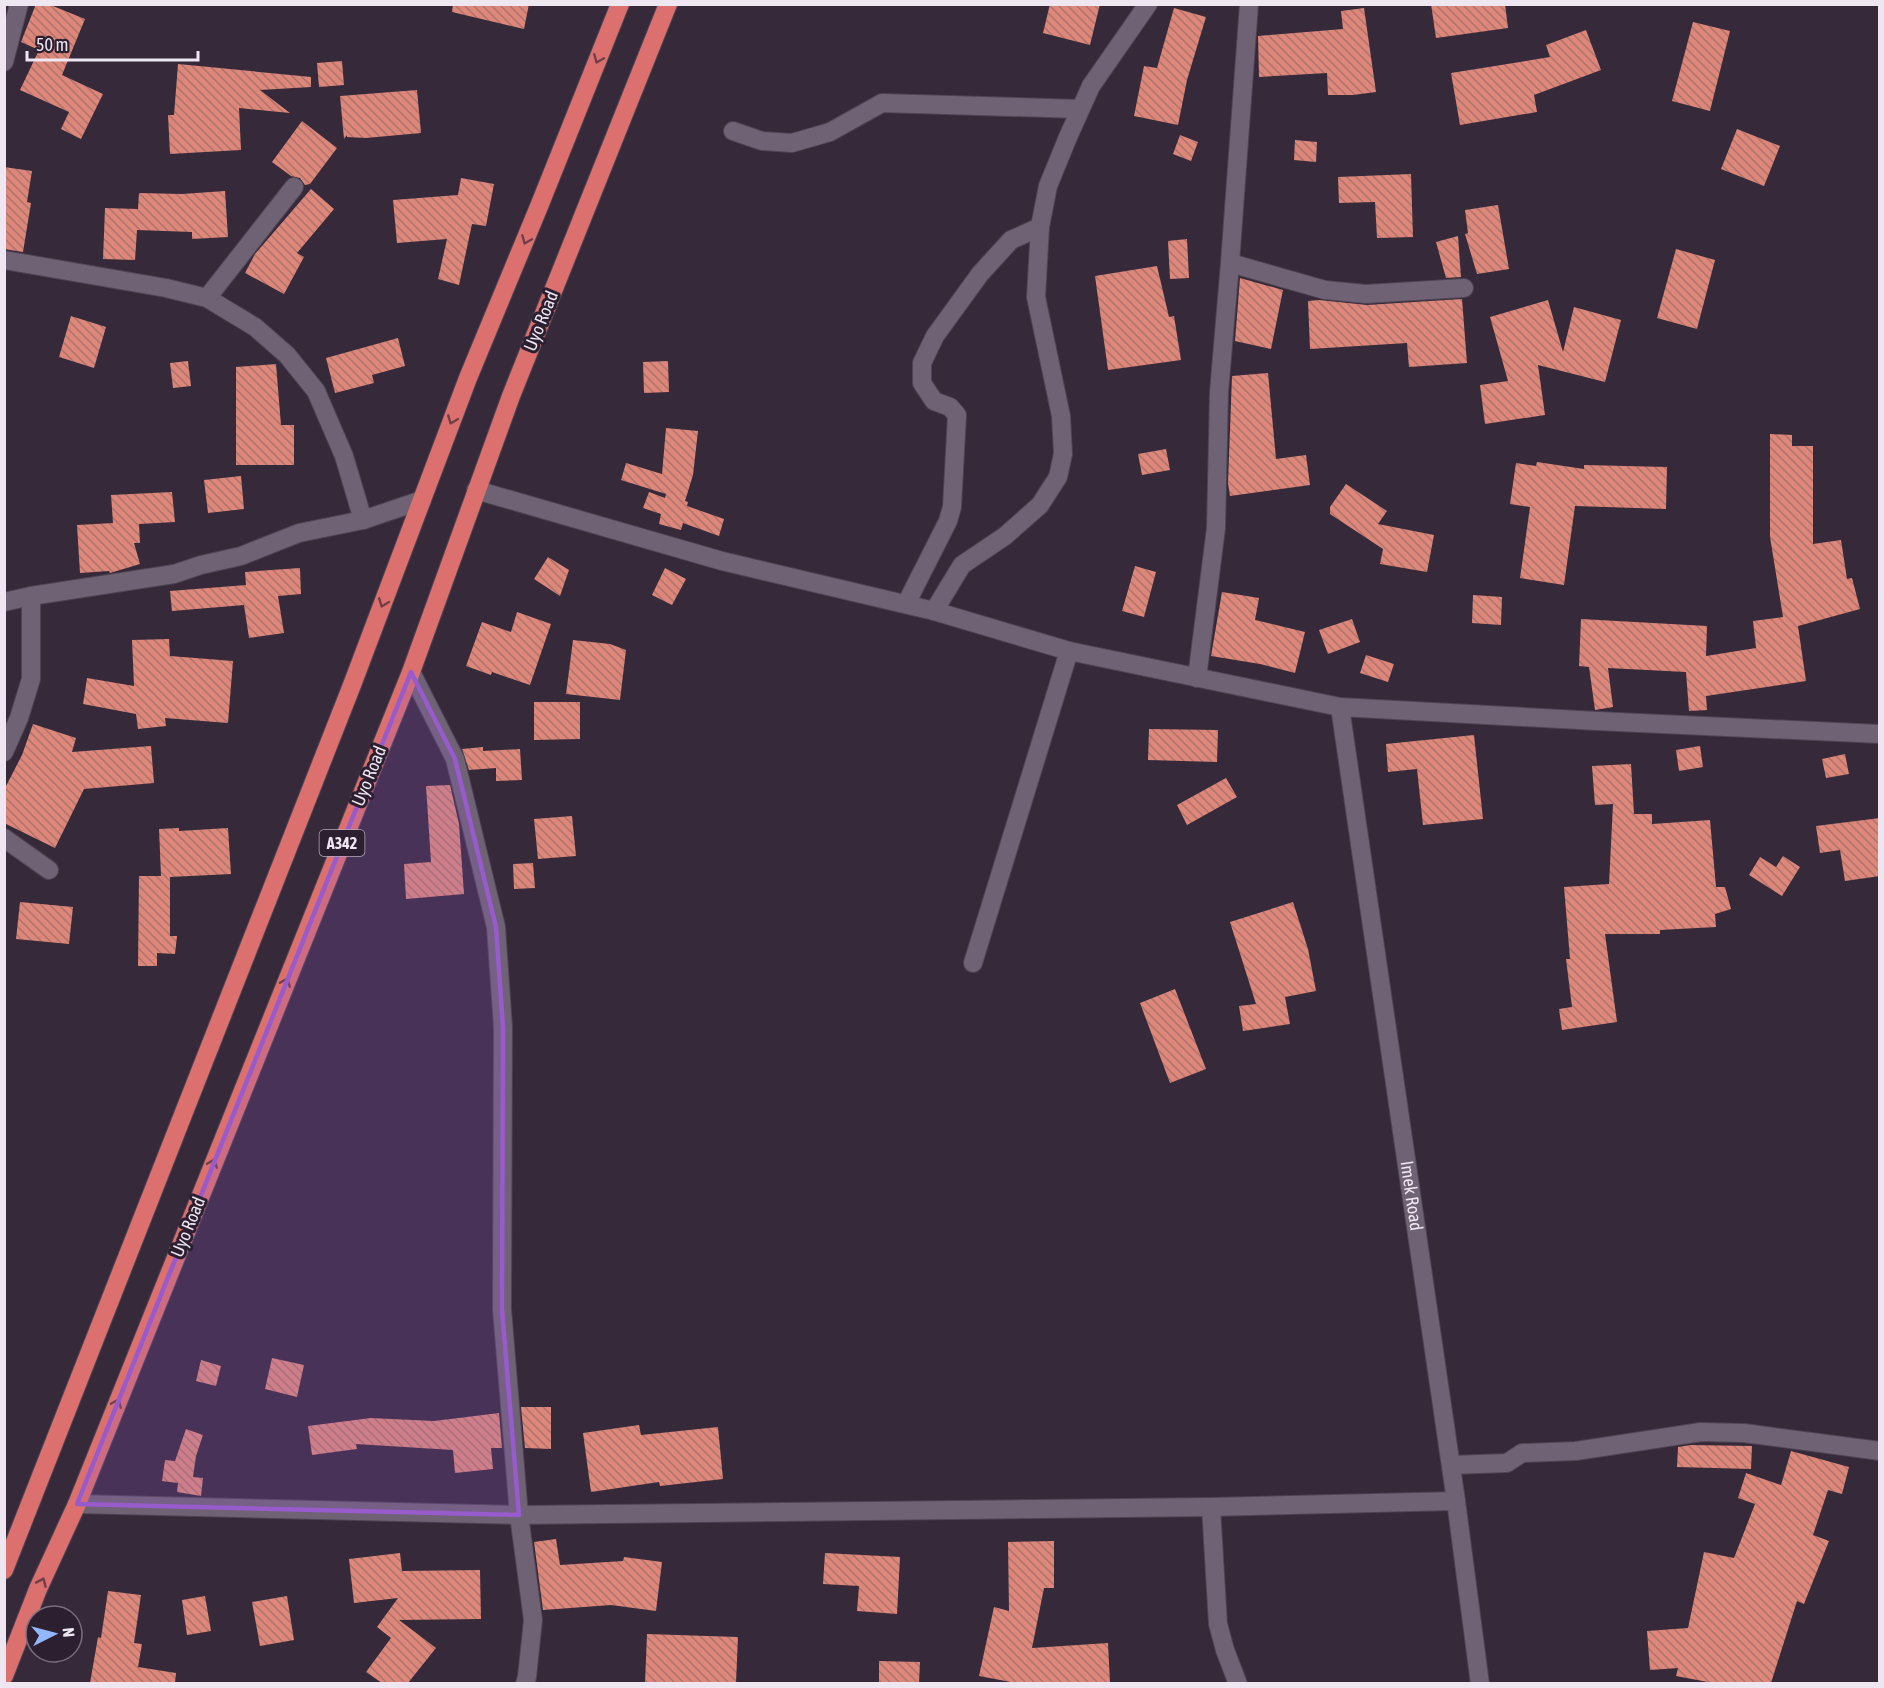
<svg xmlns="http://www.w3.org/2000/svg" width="1884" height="1688" viewBox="0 0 1884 1688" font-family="'Asap Condensed',sans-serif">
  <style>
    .building { fill: url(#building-back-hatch) }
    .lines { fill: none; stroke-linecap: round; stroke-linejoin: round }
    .minor-casing { stroke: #4e4453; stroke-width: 20 }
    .trunk-casing { stroke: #4e4453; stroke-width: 20 }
    .minor { stroke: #6f6275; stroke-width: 18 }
    .trunk { stroke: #dc706e; stroke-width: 18 }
    .oneway { stroke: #723f49 }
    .marked { fill: #985bcc; fill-opacity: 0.2; stroke: #985bcc; stroke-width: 4.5; stroke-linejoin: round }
    .labels { text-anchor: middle; stroke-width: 6; stroke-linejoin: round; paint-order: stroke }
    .shield { fill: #2b1f30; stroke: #b4abb8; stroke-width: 1.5 }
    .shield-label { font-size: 16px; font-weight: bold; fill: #eee7f2 }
    .street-label { font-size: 18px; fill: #eee7f2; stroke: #2b1f30 }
  </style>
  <defs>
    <pattern id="building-back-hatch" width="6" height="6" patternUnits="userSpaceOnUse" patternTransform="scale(1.5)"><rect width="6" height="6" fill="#dc8779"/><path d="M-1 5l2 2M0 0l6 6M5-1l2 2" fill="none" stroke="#af736b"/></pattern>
  </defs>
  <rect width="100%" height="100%" fill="#35293a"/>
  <!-- building -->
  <path class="building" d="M 36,4 L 48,4 L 85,19 L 62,75 L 103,94 L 81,139 L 61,129 L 69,112 L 20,90 L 39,50 L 21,42 Z
    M 453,4 L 529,4 L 524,29 L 452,12 Z
    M 1050,4 L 1100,4 L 1090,45 L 1043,33 Z
    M 1431,4 L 1505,4 L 1508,28 L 1436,38 Z
    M 1174,8 L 1206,17 L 1187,80 L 1178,125 L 1134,116 L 1144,66 L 1157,68 Z
    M 1364,8 L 1376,92 L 1353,95 L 1328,95 L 1327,73 L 1259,77 L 1258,36 L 1343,29 L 1341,11 Z
    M 1693,22 L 1730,31 L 1710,111 L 1672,101 Z
    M 1586,30 L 1601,70 L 1534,95 L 1537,112 L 1460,125 L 1451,73 L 1550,57 L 1546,45 Z
    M 342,61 L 344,85 L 319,87 L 317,63 Z
    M 178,64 L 311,77 L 311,87 L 260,90 L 290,113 L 239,108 L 241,150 L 170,154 L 168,115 L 174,115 Z
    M 417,90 L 421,133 L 366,138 L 347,137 L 347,135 L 344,139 L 340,96 Z
    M 302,121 L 337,148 L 310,184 L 305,185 L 300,178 L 291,176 L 272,162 Z
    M 1737,129 L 1780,146 L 1764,186 L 1721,169 Z
    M 1180,135 L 1198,142 L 1191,161 L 1173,154 Z
    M 1295,140 L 1317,142 L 1316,162 L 1294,160 Z
    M 4,167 L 32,171 L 27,202 L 31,203 L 23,252 L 4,249 Z
    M 1411,174 L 1413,237 L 1377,238 L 1375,202 L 1339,203 L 1338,177 Z
    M 461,178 L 494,184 L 486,226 L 472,224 L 459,285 L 438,279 L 447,239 L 397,243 L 393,200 L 458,195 Z
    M 311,189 L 334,209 L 297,253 L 304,257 L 284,294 L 245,273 L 255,254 Z
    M 225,191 L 228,237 L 192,239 L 192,232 L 137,230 L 135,260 L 103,259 L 105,208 L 138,209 L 139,193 L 182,194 Z
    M 1498,205 L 1509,269 L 1477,274 L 1465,234 L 1468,233 L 1465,210 Z
    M 1458,236 L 1461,277 L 1446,278 L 1436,242 Z
    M 1187,239 L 1189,278 L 1170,279 L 1168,241 Z
    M 1676,249 L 1715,260 L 1697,329 L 1657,318 Z
    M 1157,266 L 1169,317 L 1174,316 L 1181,360 L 1108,370 L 1095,276 Z
    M 1240,278 L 1283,290 L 1271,349 L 1235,341 Z
    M 1462,299 L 1467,363 L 1409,367 L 1407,343 L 1310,349 L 1308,301 L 1319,300 L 1367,305 Z
    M 1548,300 L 1563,352 L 1574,307 L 1621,320 L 1605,382 L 1538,365 L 1545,415 L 1485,424 L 1480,385 L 1508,381 L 1490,317 Z
    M 71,316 L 106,327 L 94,368 L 59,357 Z
    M 398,338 L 405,366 L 372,375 L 374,383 L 335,393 L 326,358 Z
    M 188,361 L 191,386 L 173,388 L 170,363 Z
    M 668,361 L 669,392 L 644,393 L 643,362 Z
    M 276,364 L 281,425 L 294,425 L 294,465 L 236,465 L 236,367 Z
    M 1268,373 L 1276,459 L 1306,455 L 1310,485 L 1230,496 L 1228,483 L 1232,376 Z
    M 666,428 L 698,431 L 693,475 L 685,501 L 688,502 L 687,506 L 724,519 L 719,536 L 683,523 L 681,530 L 659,524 L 661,514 L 643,508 L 649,492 L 665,498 L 666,494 L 621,480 L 626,463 L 662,474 Z
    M 1770,434 L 1792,435 L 1792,446 L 1813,446 L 1813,544 L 1841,540 L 1847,579 L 1852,578 L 1860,609 L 1798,626 L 1806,681 L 1706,696 L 1707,710 L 1689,711 L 1686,672 L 1608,668 L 1613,707 L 1595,710 L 1589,667 L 1579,666 L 1581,619 L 1707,626 L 1706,656 L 1756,648 L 1753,621 L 1783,617 L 1770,537 Z
    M 1166,449 L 1170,470 L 1142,475 L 1138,454 Z
    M 1537,462 L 1584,469 L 1584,465 L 1667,467 L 1666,509 L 1575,506 L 1564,585 L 1520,578 L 1530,507 L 1510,504 L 1516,463 L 1536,466 Z
    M 241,476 L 244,509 L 208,513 L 204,480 Z
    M 1346,484 L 1387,511 L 1378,524 L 1434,535 L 1427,572 L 1380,564 L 1383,549 L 1330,514 L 1330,507 Z
    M 172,492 L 175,522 L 139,524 L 140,543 L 134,543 L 140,564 L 110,573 L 109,571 L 80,573 L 77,525 L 113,523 L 111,495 Z
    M 548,557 L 569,570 L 560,596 L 534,579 Z
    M 1135,566 L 1156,572 L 1144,617 L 1122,611 Z
    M 300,568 L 301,594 L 278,596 L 284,633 L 249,638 L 244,605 L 172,611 L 170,591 L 246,585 L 245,572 Z
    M 665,568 L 686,579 L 672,605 L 652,595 Z
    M 1222,592 L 1259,598 L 1255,620 L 1305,632 L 1295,673 L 1260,664 L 1211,656 Z
    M 1473,595 L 1502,597 L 1501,625 L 1472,623 Z
    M 517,612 L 551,624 L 530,685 L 492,672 L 491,675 L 466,666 L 482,622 L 511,632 Z
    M 1352,619 L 1360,642 L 1328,654 L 1319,630 Z
    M 169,639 L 170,656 L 233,661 L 228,723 L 165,718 L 166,726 L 138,729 L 136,714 L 83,704 L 87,678 L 134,686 L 132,640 Z
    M 573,640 L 610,644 L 626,650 L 620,700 L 566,694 Z
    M 1366,655 L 1394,664 L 1388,682 L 1360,673 Z
    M 534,702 L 580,702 L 580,739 L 534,740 Z
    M 33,724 L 76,738 L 72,752 L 151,746 L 154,783 L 84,789 L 55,848 L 4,823 L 4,790 L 22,755 Z
    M 1149,729 L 1218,730 L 1217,762 L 1148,760 Z
    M 1474,735 L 1483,819 L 1423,825 L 1417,769 L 1388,772 L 1386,744 Z
    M 1700,746 L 1703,767 L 1679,771 L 1676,750 Z
    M 483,747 L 483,751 L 520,749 L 522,780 L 496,781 L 496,768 L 469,770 L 462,749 Z
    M 1845,754 L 1849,774 L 1826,778 L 1822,759 Z
    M 1631,764 L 1634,814 L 1652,814 L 1652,824 L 1710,820 L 1716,887 L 1725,887 L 1731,909 L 1715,914 L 1716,927 L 1660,930 L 1660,934 L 1605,934 L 1617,1022 L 1562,1030 L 1559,1009 L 1572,1007 L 1566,959 L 1570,959 L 1564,887 L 1609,884 L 1613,804 L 1595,805 L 1592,766 Z
    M 1226,778 L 1237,797 L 1187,825 L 1177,805 Z
    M 450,785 L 459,824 L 464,894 L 406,899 L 404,864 L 431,862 L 426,786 Z
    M 572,816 L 576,856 L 538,859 L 534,819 Z
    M 1880,818 L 1880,876 L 1845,881 L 1840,850 L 1820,853 L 1816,826 Z
    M 179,828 L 179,831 L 228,828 L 231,874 L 170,877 L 170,936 L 177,936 L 175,954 L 157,953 L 157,966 L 138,966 L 139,876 L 161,876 L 159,829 Z
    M 1783,856 L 1800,867 L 1782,896 L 1749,875 L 1760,857 L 1776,867 Z
    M 533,863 L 535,888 L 514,889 L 513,864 Z
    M 20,902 L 73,907 L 69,944 L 16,939 Z
    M 1293,902 L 1308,949 L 1316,991 L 1285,997 L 1290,1024 L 1243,1031 L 1239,1006 L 1256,1004 L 1230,922 Z
    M 1175,989 L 1206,1069 L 1170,1083 L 1140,1003 Z
    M 272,1358 L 304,1365 L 297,1397 L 265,1389 Z
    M 201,1360 L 221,1366 L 216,1386 L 196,1381 Z
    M 521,1407 L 551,1407 L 551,1449 L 525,1448 Z
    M 499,1413 L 502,1448 L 491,1448 L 493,1469 L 455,1473 L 453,1450 L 356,1444 L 357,1449 L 312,1455 L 308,1426 L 371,1418 L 434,1421 Z
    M 639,1425 L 641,1435 L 718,1427 L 723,1479 L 660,1486 L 659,1482 L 591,1492 L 583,1433 Z
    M 186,1429 L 203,1435 L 196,1456 L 193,1477 L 203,1478 L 201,1496 L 177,1492 L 178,1483 L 162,1481 L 165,1460 L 175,1461 Z
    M 1691,1445 L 1752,1446 L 1751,1469 L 1677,1467 L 1678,1447 Z
    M 1791,1451 L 1849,1467 L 1842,1494 L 1828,1490 L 1813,1535 L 1829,1541 L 1804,1604 L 1797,1601 L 1771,1683 L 1713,1683 L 1676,1676 L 1678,1668 L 1650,1670 L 1647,1631 L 1688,1628 L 1704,1552 L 1734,1558 L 1755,1504 L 1738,1498 L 1746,1473 L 1781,1485 Z
    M 556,1539 L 560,1565 L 623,1561 L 624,1557 L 662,1562 L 656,1611 L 611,1605 L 543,1610 L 534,1542 Z
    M 1054,1541 L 1054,1588 L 1044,1588 L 1032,1648 L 1108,1643 L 1110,1683 L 1016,1683 L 979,1676 L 994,1607 L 1009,1611 L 1008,1542 Z
    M 400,1553 L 402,1571 L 480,1570 L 481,1619 L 399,1620 L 436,1648 L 408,1683 L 382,1683 L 366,1672 L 391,1638 L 377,1627 L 398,1598 L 354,1603 L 349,1559 Z
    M 825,1553 L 900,1557 L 897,1614 L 857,1611 L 859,1586 L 823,1584 Z
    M 108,1591 L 141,1595 L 134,1643 L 142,1644 L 138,1667 L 176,1673 L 175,1683 L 90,1683 L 98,1637 L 101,1638 Z
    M 205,1596 L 211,1631 L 187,1635 L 182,1600 Z
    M 287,1596 L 294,1640 L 260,1646 L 252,1602 Z
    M 647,1634 L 738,1637 L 736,1683 L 645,1683 Z
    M 879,1661 L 920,1662 L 919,1683 L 879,1683 Z"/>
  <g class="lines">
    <!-- minor casing -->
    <g class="minor-casing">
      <g id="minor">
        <path d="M 4,62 L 19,4"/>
        <path d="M 733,131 L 762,141 L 792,143 L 830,132 L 882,103 L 1080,109"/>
        <path d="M 4,260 L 166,288 L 207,298 L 255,327 L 287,355 L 316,391 L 344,456 L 363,520"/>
        <path d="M 1230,263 L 1325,290 L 1366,294 L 1464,288"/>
        <path d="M 207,298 L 294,187"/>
        <path d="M 476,490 L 722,561 L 934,611 L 1069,651 L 1340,707 L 1597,721 L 1880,734"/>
        <path d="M 4,602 L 31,596 L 174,574 L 201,565 L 241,556 L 299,533 L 363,520 L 422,500"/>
        <path d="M 906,604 L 948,521 L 952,507 L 957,415 L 950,407 L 934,401 L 922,383 L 922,363 L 935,336 L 980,274 L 1011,240 L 1040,227"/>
        <path d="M 934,611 L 962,565 L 1005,536 L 1040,505 L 1058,477 L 1063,454 L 1061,416 L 1036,297 L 1040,227 L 1048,186 L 1068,137 L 1091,86 L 1148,4"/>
        <path d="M 411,672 L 455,759 L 496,927 L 503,1027 L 502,1309 L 519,1515 L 533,1620 L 527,1677 L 525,1684"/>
        <path d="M 1197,678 L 1216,528 L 1219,392 L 1230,263 L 1249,4"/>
        <path id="s1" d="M 1340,707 L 1456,1501 L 1480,1684"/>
        <path d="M 4,752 L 19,718 L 31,679 L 31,596"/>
        <path d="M 4,838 L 49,870"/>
        <path d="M 973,963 L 1069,651"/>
        <path d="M 1451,1465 L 1507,1463 L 1522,1453 L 1576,1451 L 1701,1432 L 1744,1433 L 1880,1451"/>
        <path d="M 77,1504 L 519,1515 L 1211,1507 L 1456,1501"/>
        <path d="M 1211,1507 L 1218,1624 L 1225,1650 L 1238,1684"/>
      </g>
    </g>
    <!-- trunk casing -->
    <g class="trunk-casing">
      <path id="trunk" d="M 4,1570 L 352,685 L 468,378 L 540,204 L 620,4
        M 4,1676 L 38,1589 L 77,1504 L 411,672 L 511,396 L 668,4"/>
    </g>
    <!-- minor -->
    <use href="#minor" class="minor"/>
    <!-- trunk -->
    <use href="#trunk" class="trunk"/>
  </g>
  <!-- one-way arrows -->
  <defs><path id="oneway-chevron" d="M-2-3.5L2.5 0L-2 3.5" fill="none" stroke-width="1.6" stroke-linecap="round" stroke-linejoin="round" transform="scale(1.5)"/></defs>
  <g class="oneway">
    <use href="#oneway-chevron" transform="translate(598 59) rotate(112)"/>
    <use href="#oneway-chevron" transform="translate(526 240) rotate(113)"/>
    <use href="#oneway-chevron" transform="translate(452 420) rotate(111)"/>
    <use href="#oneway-chevron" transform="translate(383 603) rotate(111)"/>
    <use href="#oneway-chevron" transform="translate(286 982) rotate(-68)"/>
    <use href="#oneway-chevron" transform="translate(213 1163) rotate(-68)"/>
    <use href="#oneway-chevron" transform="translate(117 1403) rotate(-68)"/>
    <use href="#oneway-chevron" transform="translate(42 1582) rotate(-66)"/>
  </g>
  <!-- marked area -->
  <path class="marked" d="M 411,672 L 455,759 L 496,927 L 503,1027 L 502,1309 L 519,1515 L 77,1504 Z"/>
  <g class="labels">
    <!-- shield labels -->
    <rect class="shield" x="319.5" y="830" width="45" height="26" rx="4.5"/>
    <g class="shield-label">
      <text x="342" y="849">A342</text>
    </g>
    <!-- street labels -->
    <g class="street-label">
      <text transform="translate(541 321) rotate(-68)" y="6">Uyo Road</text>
      <text transform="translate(369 776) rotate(-68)" y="6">Uyo Road</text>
      <text dy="6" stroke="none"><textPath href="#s1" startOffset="494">Imek Road</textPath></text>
      <text transform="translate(188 1227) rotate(-68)" y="6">Uyo Road</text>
    </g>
  </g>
  <!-- border -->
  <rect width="1884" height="1688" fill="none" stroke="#eee7f2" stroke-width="12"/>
  <!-- north arrow -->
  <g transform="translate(54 1634) rotate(84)"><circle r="28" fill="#2b1f30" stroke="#796f7e" stroke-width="1.5"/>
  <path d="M0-4.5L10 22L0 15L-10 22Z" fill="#93b7fd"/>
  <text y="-9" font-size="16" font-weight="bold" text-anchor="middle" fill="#eee7f2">N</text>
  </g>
  <!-- scale -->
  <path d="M27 51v9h171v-9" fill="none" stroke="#eee7f2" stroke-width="3"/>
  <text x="36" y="51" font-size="18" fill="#eee7f2" stroke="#2b1f30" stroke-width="4.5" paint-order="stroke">50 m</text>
</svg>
